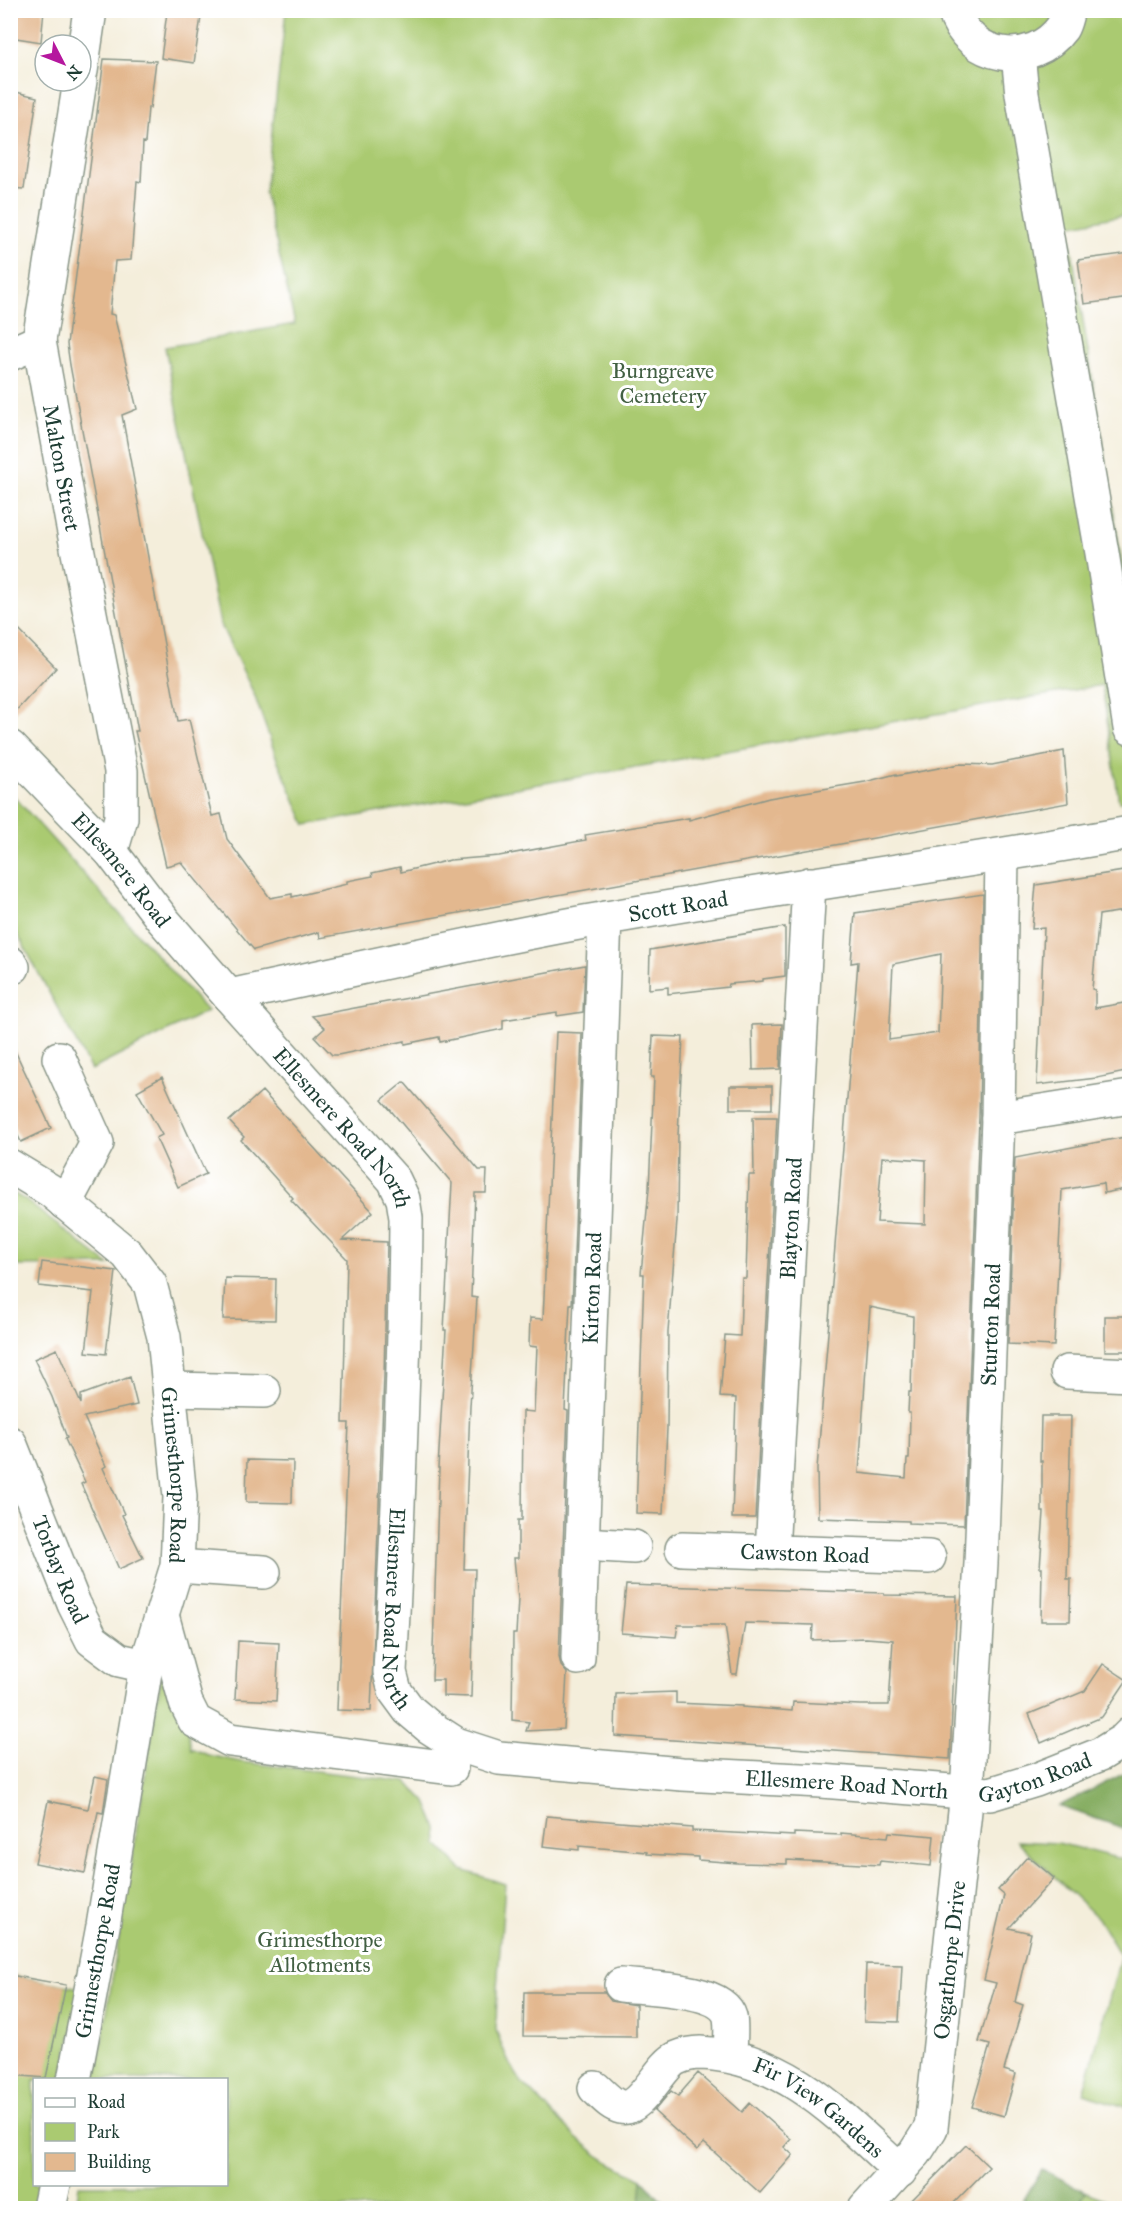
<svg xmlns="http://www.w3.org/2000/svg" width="1140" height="2219" viewBox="0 0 1140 2219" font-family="'IM FELL Great Primer',serif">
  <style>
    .green { fill: #aaca71; stroke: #648452; stroke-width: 1.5 }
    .forest { fill: #87ae63; stroke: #53764c; stroke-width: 1.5 }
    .building { fill: #e3b88f; fill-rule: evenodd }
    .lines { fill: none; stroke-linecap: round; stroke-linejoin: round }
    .minor-casing { stroke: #8a9688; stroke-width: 36 }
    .minor { stroke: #fff; stroke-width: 33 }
    .labels { text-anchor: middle; stroke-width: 6; stroke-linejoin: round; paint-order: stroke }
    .park-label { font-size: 22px; fill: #426043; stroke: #fff }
    .street-label { font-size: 22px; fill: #1f3d34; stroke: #fff }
  </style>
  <rect width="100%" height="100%" fill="#fff"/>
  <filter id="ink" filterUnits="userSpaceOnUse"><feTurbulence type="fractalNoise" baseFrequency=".0167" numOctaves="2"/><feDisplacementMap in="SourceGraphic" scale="12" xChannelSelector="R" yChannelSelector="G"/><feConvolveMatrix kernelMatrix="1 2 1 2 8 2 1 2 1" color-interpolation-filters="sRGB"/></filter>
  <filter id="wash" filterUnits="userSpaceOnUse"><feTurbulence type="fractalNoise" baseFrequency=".008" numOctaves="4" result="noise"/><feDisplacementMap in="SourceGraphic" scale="24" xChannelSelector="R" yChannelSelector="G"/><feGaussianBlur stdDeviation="1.35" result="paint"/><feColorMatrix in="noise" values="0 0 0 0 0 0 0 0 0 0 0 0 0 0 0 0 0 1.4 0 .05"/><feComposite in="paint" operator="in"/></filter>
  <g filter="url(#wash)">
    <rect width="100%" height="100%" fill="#f4eedb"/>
    <!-- green -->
    <path class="green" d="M 286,11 L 1129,11 L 1129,214 L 1068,226 L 1129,608 L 1129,800 L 1119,802 L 1102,685 L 306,825 L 277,759 L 254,694 L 220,623 L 165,347 L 295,324 L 265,193 Z
      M 10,792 L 207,1011 L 91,1070 L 11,922 Z
      M 10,1191 L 25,1200 L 109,1265 L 11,1266 Z
      M 162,1671 L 183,1712 L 192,1751 L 192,1748 L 208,1755 L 241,1762 L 407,1782 L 426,1802 L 437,1828 L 438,1845 L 462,1870 L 505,1884 L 497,1988 L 496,2030 L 508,2061 L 522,2083 L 576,2137 L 603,2159 L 642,2179 L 640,2208 L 76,2208 L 79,2185 L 226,2184 L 226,2080 L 96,2079 Z
      M 1017,1841 L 1058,1843 L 1129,1861 L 1129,2108 L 1083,2094 L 1121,1956 L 1098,1918 Z
      M 10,1975 L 82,1988 L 62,2079 L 34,2080 L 34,2184 L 40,2185 L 36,2208 L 11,2208 Z
      M 1086,2192 L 1127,2208 L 1076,2208 Z"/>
    <!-- forest -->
    <path class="forest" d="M 1129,1771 L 1129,1830 L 1059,1806 Z
      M 1042,2169 L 1086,2192 L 1076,2208 L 1019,2208 Z
      M 642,2179 L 669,2208 L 640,2208 Z"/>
    <g id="blocks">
      <!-- building -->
      <path class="building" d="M 10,10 L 44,10 L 41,42 L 10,37 Z
        M 167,12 L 201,17 L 194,63 L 161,58 Z
        M 104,59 L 156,61 L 150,108 L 148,108 L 145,143 L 143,142 L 141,182 L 137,181 L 131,260 L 115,261 L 110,314 L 114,315 L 137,409 L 122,415 L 178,721 L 189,719 L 212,816 L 221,814 L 227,839 L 270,898 L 292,894 L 292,897 L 347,884 L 347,881 L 373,876 L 372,873 L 400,867 L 401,872 L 450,860 L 499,856 L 586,840 L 585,835 L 689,818 L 689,820 L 769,798 L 865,782 L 896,774 L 896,776 L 960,764 L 992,765 L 1064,751 L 1068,803 L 320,938 L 319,932 L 254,950 L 181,862 L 166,866 L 135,731 L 138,731 L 70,365 L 67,344 Z
        M 16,92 L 37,97 L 24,189 L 10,188 L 10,119 Z
        M 1130,253 L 1130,298 L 1084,304 L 1078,260 Z
        M 10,621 L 56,668 L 10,717 Z
        M 1130,870 L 1130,910 L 1099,915 L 1092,989 L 1095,990 L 1095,1008 L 1130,1002 L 1130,1071 L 1097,1078 L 1037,1085 L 1044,928 L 1032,929 L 1036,885 Z
        M 983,894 L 979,1118 L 964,1525 L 909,1523 L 909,1521 L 818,1518 L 817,1469 L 858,962 L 851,963 L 855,913 ZM 941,954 L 938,1033 L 889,1040 L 893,964 ZM 882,1157 L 926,1160 L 925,1224 L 877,1222 ZM 870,1307 L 913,1316 L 911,1392 L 909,1392 L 908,1413 L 910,1413 L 909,1459 L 907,1459 L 906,1478 L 859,1473 Z
        M 785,927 L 785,976 L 763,979 L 763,981 L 729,984 L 728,987 L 668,994 L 668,987 L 649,989 L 650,950 Z
        M 585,965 L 583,1012 L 557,1016 L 557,1012 L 503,1020 L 503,1029 L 440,1042 L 439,1037 L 405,1044 L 405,1041 L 338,1055 L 332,1055 L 315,1037 L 325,1028 L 312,1016 Z
        M 782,1024 L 780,1069 L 753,1070 L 752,1025 Z
        M 556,1032 L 582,1033 L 573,1283 L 572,1304 L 570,1304 L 565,1410 L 568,1411 L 559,1657 L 561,1666 L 567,1673 L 564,1729 L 526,1731 L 529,1722 L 512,1720 L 513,1634 L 516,1634 L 518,1599 L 514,1558 L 518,1558 L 518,1520 L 522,1520 L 523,1411 L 534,1412 L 537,1347 L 529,1346 L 530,1318 L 543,1319 Z
        M 653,1036 L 683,1037 L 678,1135 L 677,1221 L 668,1332 L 667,1428 L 663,1514 L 636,1513 L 644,1274 L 641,1274 L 649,1189 L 654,1077 L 651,1077 Z
        M 10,1040 L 51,1128 L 21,1142 L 10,1119 Z
        M 162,1077 L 206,1174 L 178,1187 L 156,1138 L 162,1135 L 137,1091 Z
        M 404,1082 L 479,1170 L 487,1170 L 486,1193 L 475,1193 L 471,1297 L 477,1298 L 470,1406 L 464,1569 L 475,1569 L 471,1697 L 443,1696 L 443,1680 L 432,1680 L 439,1468 L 438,1468 L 446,1330 L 444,1330 L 452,1183 L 382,1100 Z
        M 730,1086 L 772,1086 L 772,1109 L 730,1109 Z
        M 262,1091 L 373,1212 L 342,1240 L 387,1242 L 384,1375 L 371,1711 L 337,1710 L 349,1423 L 343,1423 L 347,1259 L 291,1200 L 293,1198 L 241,1140 L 244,1137 L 229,1121 Z
        M 753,1117 L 777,1117 L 755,1518 L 732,1518 L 736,1398 L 720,1397 L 725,1335 L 740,1336 L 742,1278 L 746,1278 L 749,1175 L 754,1175 Z
        M 1130,1136 L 1130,1180 L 1123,1181 L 1125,1189 L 1104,1193 L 1103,1183 L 1062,1190 L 1054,1346 L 1008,1344 L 1015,1158 Z
        M 42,1262 L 116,1271 L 106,1354 L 86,1352 L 93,1292 L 39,1286 Z
        M 225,1278 L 276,1279 L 275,1320 L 223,1319 Z
        M 1105,1316 L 1130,1316 L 1130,1351 L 1105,1351 Z
        M 57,1349 L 81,1404 L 81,1395 L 130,1377 L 137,1405 L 84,1417 L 106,1466 L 103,1468 L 124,1514 L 122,1515 L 143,1558 L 119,1569 L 81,1484 L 85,1482 L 65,1439 L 67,1438 L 52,1397 L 34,1359 Z
        M 1041,1416 L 1071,1416 L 1067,1579 L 1071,1579 L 1070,1621 L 1041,1621 L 1042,1568 L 1040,1568 L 1044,1512 L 1042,1512 L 1042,1461 L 1040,1461 Z
        M 247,1460 L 293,1461 L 292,1503 L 246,1502 Z
        M 626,1585 L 884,1593 L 884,1595 L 957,1596 L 950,1759 L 615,1736 L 616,1694 L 676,1692 L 676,1703 L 742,1706 L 742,1707 L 792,1711 L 793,1702 L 860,1705 L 889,1705 L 893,1640 L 866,1638 L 812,1640 L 813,1625 L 745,1623 L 737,1674 L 732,1674 L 725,1625 L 678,1625 L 676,1637 L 621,1633 Z
        M 238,1641 L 279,1643 L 276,1701 L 235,1699 Z
        M 1103,1664 L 1127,1680 L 1102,1717 L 1041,1743 L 1029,1714 L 1085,1691 Z
        M 95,1776 L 108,1779 L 103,1813 L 98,1812 L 85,1873 L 35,1863 L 48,1801 L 88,1809 Z
        M 547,1816 L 692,1828 L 692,1831 L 794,1836 L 794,1833 L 841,1835 L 841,1833 L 888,1837 L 889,1832 L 934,1836 L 931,1866 L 880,1861 L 879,1865 L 787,1860 L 787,1864 L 738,1863 L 698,1860 L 698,1857 L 647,1854 L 647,1852 L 579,1846 L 579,1850 L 543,1846 Z
        M 1028,1856 L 1054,1878 L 1009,1928 L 1031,1933 L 1015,2002 L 1023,2005 L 1004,2070 L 1016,2074 L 1004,2116 L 972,2107 L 990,2045 L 979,2042 L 996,1983 L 984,1980 L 1004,1895 L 998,1890 Z
        M 866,1964 L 902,1965 L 899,2022 L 864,2021 Z
        M 10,1975 L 66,1985 L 46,2078 L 10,2075 Z
        M 524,1992 L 604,1992 L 611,2001 L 636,2005 L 636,2037 L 523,2036 Z
        M 698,2073 L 742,2112 L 750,2103 L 791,2139 L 784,2147 L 793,2155 L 760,2193 L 704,2143 L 697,2150 L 654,2111 L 671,2091 L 678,2096 Z
        M 966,2145 L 989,2167 L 949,2208 L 904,2208 Z"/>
    </g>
  </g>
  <g filter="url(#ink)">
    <use href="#blocks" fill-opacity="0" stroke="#8a9688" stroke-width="1.5"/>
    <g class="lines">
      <!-- minor casing -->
      <g class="minor-casing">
        <g id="minor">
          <path d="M 954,10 C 968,60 1032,69 1062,28 C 1065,23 1066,16 1068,10"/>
          <path d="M 1018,54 L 1022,94 L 1102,553 L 1130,728"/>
          <path d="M 81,71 L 90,10"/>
          <path id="s1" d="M 80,81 L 39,341 L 72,522 L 121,771 L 121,818 L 111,852"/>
          <path d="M 10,354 L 39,341"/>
          <path id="s2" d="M 10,747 L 111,852 L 163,920 L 229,996 L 394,1180 L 403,1199 L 406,1218 C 405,1370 398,1520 390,1672 L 395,1691 L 409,1710 L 428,1726 L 456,1744 L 499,1758 L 682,1774 L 821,1781 L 990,1794 L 1036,1780 L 1101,1754 L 1124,1740 L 1130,1734"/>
          <path d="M 10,963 L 13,967"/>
          <path id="s3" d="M 229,996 C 355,970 480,940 607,918 C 781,887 956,864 1130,833"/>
          <path d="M 59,1058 L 97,1143 L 65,1203"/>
          <path d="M 998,1118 L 1130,1097"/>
          <path id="s4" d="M 10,1166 L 51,1191 L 127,1254 L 150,1284 L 164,1337 L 180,1497 L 177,1566 L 146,1666 L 103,1926 L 74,2080"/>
          <path d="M 1067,1372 L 1130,1375"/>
          <path d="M 171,1389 L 264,1391"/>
          <path id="s5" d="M 10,1443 L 74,1604 L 92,1640 L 119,1660 L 146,1666"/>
          <path d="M 583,1544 L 634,1547"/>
          <path id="s6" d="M 682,1549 L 929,1557"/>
          <path id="s7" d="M 772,1552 L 809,884"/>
          <path d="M 177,1566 L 264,1572"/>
          <path d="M 162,1615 L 186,1703 L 195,1721 L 230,1740 L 451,1768"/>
          <path id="s8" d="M 578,1658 L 605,918"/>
          <path d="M 621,1985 C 646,1988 722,1988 730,2017 C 732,2029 730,2044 730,2055"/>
          <path id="s9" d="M 595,2088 C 603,2095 611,2105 621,2107 C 641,2112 660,2065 677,2058 C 684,2055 693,2053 700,2053 C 786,2056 841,2117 900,2171"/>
          <path d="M 49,2208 L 54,2184"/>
          <path id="s10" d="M 865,2208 L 915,2153 L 931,2128 L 967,1792 L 981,1563 L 998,1118 L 1002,855"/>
        </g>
      </g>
      <!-- minor -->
      <use href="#minor" class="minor"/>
    </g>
  </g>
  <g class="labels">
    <!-- park labels -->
    <g class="park-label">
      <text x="663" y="378">Burngreave<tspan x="663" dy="25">Cemetery</tspan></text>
      <text x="320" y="1947">Grimesthorpe<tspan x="320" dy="25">Allotments</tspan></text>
    </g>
    <!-- street labels -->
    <g class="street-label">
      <text dy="8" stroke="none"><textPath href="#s1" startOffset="392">Malton Street</textPath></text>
      <text dy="8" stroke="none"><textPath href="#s2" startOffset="166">Ellesmere Road</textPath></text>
      <text dy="8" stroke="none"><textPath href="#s3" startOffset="458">Scott Road</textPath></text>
      <text dy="8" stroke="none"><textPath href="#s2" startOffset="507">Ellesmere Road North</textPath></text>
      <text dy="8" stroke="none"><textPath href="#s7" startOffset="334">Blayton Road</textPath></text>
      <text dy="8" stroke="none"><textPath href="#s8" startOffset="370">Kirton Road</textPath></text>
      <text dy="8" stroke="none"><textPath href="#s10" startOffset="910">Sturton Road</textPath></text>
      <text dy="8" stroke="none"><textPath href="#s4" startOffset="378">Grimesthorpe Road</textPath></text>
      <text dy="8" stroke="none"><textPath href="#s6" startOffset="123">Cawston Road</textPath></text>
      <text dy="8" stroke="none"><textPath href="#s5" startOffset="136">Torbay Road</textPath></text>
      <text dy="8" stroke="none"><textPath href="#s2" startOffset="1011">Ellesmere Road North</textPath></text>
      <text dy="8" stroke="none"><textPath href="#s2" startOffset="1760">Gayton Road</textPath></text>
      <text dy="8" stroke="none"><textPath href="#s2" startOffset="1569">Ellesmere Road North</textPath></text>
      <text transform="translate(97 1951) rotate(-80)" y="8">Grimesthorpe Road</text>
      <text dy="8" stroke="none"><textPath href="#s10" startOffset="273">Osgathorpe Drive</textPath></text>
      <text dy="8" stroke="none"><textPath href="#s9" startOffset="267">Fir View Gardens</textPath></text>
    </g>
  </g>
  <!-- margin -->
  <rect width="1140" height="2219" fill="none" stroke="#fff" stroke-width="36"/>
  <!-- legend -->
  <rect x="33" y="2078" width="195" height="108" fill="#ffffff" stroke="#a5b1ae" stroke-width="1.5"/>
  <rect x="45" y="2098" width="30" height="9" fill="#ffffff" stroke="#a5b1ae" stroke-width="1.5"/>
  <text x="87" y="2108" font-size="18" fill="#1f3d34">Road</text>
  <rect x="45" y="2123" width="30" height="18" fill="#aaca71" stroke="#a5b1ae" stroke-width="1.5"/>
  <text x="87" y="2138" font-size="18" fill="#1f3d34">Park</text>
  <rect x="45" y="2153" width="30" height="18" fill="#e3b88f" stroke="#a5b1ae" stroke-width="1.5"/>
  <text x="87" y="2168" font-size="18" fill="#1f3d34">Building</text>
  <!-- north arrow -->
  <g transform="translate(63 63) rotate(132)"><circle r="28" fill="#ffffff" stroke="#a5b1ae" stroke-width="1.5"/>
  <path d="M0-4.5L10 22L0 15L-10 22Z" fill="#b5179e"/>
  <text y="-9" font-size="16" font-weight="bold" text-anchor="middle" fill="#1f3d34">N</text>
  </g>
</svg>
